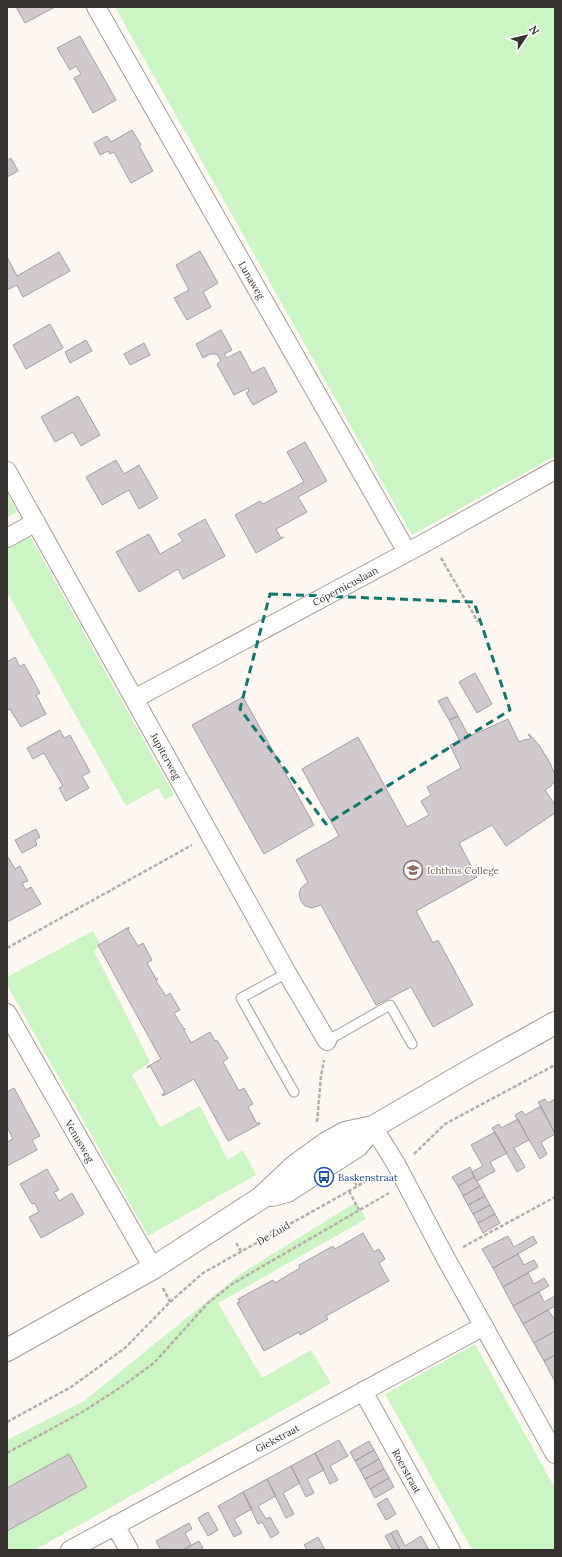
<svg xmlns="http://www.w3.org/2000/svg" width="562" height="1557" viewBox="0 0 562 1557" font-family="Lora,serif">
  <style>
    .green { fill: #cbf5c3 }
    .building { fill: #d1c9ce; stroke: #a59da2 }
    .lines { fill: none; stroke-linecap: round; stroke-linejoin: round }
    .lane-casing { stroke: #a39c96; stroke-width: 11 }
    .street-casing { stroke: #a39c96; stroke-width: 20 }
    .secondary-casing { stroke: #a39c96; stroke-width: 24 }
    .path { stroke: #b4aea9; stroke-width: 2.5; stroke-dasharray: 4 2; stroke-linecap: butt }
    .lane { stroke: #fff; stroke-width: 9 }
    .street { stroke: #fff; stroke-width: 18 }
    .secondary { stroke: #fff; stroke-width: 22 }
    .marked { fill: none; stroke: #0f766e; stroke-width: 3; stroke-dasharray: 8 5; stroke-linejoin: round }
    .labels { text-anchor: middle; stroke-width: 3; stroke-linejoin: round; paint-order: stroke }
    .street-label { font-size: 10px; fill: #353230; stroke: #fff }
    .education-label { font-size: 10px; fill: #785e54; stroke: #fff; text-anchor: start }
    .transit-label { font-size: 10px; fill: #164399; stroke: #fff; text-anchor: start }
  </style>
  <rect width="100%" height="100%" fill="#fff7f1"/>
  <!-- green -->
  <path class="green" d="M 115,7 L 555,7 L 555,456 L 412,535 Z
    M 7,493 L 17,512 L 7,517 Z
    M 30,536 L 174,795 L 165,800 L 158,788 L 126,806 L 7,592 L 7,549 Z
    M 93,931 L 101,946 L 94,951 L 150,1062 L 132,1075 L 160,1127 L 200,1106 L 228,1160 L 243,1150 L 256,1175 L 148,1236 L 7,985 L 7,977 Z
    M 356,1202 L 366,1219 L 218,1303 L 262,1378 L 311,1350 L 331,1383 L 35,1550 L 7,1550 L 7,1440 L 84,1401 L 242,1273 Z
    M 475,1344 L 555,1488 L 555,1550 L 472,1550 L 385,1394 Z"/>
  <!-- building -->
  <path class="building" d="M 16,7 L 55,7 L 25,23 Z
    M 80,36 L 116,100 L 93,113 L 74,78 L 81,74 L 76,66 L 70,70 L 57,48 Z
    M 132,130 L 141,145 L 139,146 L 153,171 L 131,183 L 114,152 L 110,154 L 108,151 L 100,155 L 94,143 L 107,136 L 111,142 Z
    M 11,158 L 18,171 L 7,177 L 7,161 Z
    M 200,251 L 218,283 L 203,292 L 211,307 L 187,320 L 174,298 L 189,290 L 176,265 Z
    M 59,252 L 70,271 L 23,297 L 17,285 L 7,290 L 7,257 L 17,276 Z
    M 50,324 L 63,348 L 26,369 L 13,345 Z
    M 221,330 L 232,350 L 224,354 L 227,358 L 240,351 L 252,373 L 264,367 L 277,392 L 253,405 L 246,393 L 249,391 L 248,388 L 234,395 L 217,364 L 221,361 L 217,354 L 210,354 L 203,358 L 196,344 Z
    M 86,340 L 92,351 L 70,363 L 65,352 Z
    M 144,343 L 150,355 L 130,365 L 124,354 Z
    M 78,396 L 100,435 L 81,446 L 73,432 L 55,442 L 41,417 Z
    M 305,442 L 327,481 L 298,497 L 307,512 L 276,529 L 281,538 L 284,537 L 256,553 L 235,515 L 260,501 L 263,504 L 304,482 L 287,452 Z
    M 116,460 L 124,474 L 139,465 L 158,498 L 139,509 L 129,490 L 102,505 L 86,477 Z
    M 205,519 L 225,556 L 183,579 L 178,569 L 139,592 L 116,552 L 149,534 L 160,554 L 183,541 L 178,534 Z
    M 15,657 L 20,667 L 24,664 L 40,693 L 36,695 L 46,714 L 21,727 L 10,709 L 7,710 L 7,662 Z
    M 475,673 L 492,704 L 477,713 L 459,682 Z
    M 243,697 L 314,825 L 264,854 L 192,725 Z
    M 447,697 L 458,716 L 449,720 L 438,701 Z
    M 458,716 L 469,737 L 460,741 L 449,720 Z
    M 508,719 L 519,742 L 527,739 L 528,740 L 531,737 L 528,735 L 529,734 L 539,745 L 550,763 L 555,775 L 555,783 L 552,783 L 552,785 L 545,790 L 555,805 L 555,813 L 506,846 L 492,825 L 459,843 L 477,877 L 416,911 L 433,943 L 438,940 L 473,1005 L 433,1027 L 411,987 L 376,1005 L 321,905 L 312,908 L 305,906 L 301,901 L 299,894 L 301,888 L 308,882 L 296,860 L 339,836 L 302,769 L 358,737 L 407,827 L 429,815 L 421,801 L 431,795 L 427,787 L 461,768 L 450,745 Z
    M 60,730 L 64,738 L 70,735 L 90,772 L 82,776 L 89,788 L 66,801 L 59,788 L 63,786 L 44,753 L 33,759 L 27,748 Z
    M 36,829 L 40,837 L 35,840 L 37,845 L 22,853 L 15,840 Z
    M 8,857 L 15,869 L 20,866 L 28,881 L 22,883 L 26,890 L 31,887 L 41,904 L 7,922 L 7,858 Z
    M 129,927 L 128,930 L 138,946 L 143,943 L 152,960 L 147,963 L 156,979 L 158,979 L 156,981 L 166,996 L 170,993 L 180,1010 L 174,1013 L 184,1029 L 185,1028 L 184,1030 L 191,1043 L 210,1032 L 215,1041 L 217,1040 L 228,1058 L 223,1062 L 239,1091 L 244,1088 L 253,1104 L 248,1107 L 257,1124 L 259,1122 L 260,1124 L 228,1141 L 194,1079 L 163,1096 L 162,1094 L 165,1093 L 150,1066 L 147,1068 L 147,1067 L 161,1059 L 98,945 Z
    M 14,1088 L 40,1136 L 32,1140 L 37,1150 L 7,1166 L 7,1142 L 13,1139 L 7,1127 L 7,1092 Z
    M 545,1099 L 548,1103 L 555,1099 L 555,1133 L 538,1102 Z
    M 541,1106 L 555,1134 L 541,1142 L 547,1154 L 540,1159 L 515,1115 L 522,1111 L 525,1115 Z
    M 518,1119 L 529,1140 L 514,1148 L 525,1167 L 517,1172 L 492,1128 L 499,1124 L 501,1128 Z
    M 495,1132 L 507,1153 L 490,1162 L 495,1171 L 477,1181 L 472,1172 L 483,1166 L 471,1145 Z
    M 470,1167 L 474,1177 L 458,1186 L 452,1177 Z
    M 47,1169 L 59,1190 L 54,1192 L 59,1201 L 72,1193 L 84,1214 L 41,1238 L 29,1217 L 39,1212 L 35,1203 L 32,1204 L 20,1184 Z
    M 474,1177 L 480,1186 L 463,1196 L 458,1186 Z
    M 480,1186 L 485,1196 L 468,1205 L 463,1196 Z
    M 485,1196 L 490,1205 L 473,1214 L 468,1205 Z
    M 490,1205 L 495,1214 L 478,1223 L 473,1214 Z
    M 495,1214 L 500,1223 L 483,1233 L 478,1223 Z
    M 363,1233 L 374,1252 L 379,1249 L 385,1259 L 379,1263 L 389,1281 L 326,1316 L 328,1319 L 300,1335 L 299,1332 L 264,1351 L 237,1303 L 240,1302 L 238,1299 L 273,1280 L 275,1283 L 300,1268 L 299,1265 L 333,1246 L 335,1249 Z
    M 508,1236 L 514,1247 L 533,1236 L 537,1243 L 493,1268 L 482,1249 Z
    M 518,1254 L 524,1265 L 534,1260 L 538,1267 L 503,1287 L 493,1268 Z
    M 528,1273 L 534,1284 L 544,1278 L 549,1286 L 513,1306 L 503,1287 Z
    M 539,1292 L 544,1302 L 555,1296 L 555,1306 L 523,1324 L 513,1306 Z
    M 548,1310 L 555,1320 L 555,1331 L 534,1343 L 523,1324 Z
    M 555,1331 L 555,1355 L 544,1361 L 534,1343 Z
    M 555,1355 L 555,1379 L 554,1380 L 544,1361 Z
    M 339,1440 L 348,1456 L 330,1466 L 338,1480 L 330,1484 L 315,1453 Z
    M 369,1441 L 374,1450 L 355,1461 L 350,1452 Z
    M 374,1450 L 379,1459 L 360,1470 L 355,1461 Z
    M 315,1453 L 324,1470 L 307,1479 L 314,1493 L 306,1497 L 291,1466 Z
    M 69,1454 L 87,1487 L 7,1531 L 7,1488 Z
    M 379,1459 L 384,1469 L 365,1479 L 360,1470 Z
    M 291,1466 L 300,1483 L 283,1493 L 294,1514 L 286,1518 L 267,1479 Z
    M 384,1469 L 389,1478 L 370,1489 L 365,1479 Z
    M 389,1478 L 394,1487 L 375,1498 L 370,1489 Z
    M 267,1479 L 276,1496 L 258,1506 L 266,1519 L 270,1517 L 279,1533 L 271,1538 L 262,1522 L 258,1524 L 243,1492 Z
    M 243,1492 L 252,1509 L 234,1519 L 242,1533 L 234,1537 L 218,1506 Z
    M 387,1498 L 396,1514 L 386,1520 L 377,1504 Z
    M 208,1512 L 218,1530 L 208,1536 L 198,1518 Z
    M 189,1523 L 192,1529 L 185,1533 L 191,1545 L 183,1550 L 161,1550 L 156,1541 Z
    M 397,1530 L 405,1546 L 421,1536 L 429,1550 L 400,1550 L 391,1533 Z
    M 391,1533 L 400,1550 L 393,1550 L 385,1536 Z
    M 318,1537 L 325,1550 L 307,1550 L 304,1545 Z
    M 199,1541 L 203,1548 L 199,1550 L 183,1550 Z"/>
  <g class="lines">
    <!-- lane casing -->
    <g class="lane-casing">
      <path id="lane" d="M 287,973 L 241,998 L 294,1092
        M 327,1041 L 390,1005 L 412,1044"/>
    </g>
    <!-- street casing -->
    <g class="street-casing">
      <path id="street" d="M 96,7 L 407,552
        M 7,471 L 287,973 L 327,1041
        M 7,538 L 36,522
        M 134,699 L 430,540 L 555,470
        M 7,1013 L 153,1268
        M 373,1127 L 396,1164 L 445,1257 L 555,1454
        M 363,1391 L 451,1550
        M 115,1525 L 129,1550
        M 70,1550 L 484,1326"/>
    </g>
    <!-- secondary casing -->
    <g class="secondary-casing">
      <path id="secondary" d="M 272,1195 L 287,1191 L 357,1146 L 373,1127 L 469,1071 L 555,1023
        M 7,1350 L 153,1268 L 261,1198 L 295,1166 L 327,1143 L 345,1133 L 373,1127"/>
    </g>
    <!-- path -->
    <path class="path" d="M 441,558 L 478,622
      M 7,948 L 192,845
      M 317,1122 L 321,1076 L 324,1060
      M 414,1154 L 445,1124 L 555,1065
      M 351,1177 L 357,1186
      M 349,1191 L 359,1210
      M 236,1243 L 241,1251
      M 463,1247 L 555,1197
      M 163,1288 L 170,1302
      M 7,1422 L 71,1387 L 125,1348 L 170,1302 L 203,1273 L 379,1174
      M 7,1453 L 84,1411 L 124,1385 L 154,1363 L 208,1303 L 232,1284 L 389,1193"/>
    <!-- lane -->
    <use href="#lane" class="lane"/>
    <!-- street -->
    <use href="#street" class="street"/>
    <!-- secondary -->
    <use href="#secondary" class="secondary"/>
  </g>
  <!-- marked area -->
  <path class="marked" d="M 270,594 L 474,602 L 510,710 L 326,824 L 240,709 Z"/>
  <!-- icons -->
  <defs>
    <g id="school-ring" transform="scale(1)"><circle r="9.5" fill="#fff" stroke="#8d6e63" stroke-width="1.5"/><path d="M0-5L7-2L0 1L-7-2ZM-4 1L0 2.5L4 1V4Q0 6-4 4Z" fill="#8d6e63"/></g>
    <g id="bus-ring" transform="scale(1)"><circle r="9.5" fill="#fff" stroke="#1a4fb4" stroke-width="1.5"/><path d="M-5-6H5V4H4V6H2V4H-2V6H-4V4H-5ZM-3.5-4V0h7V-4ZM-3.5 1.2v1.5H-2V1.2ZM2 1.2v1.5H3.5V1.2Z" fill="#1a4fb4"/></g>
  </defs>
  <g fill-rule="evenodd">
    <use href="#school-ring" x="413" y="870"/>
    <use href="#bus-ring" x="324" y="1177"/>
  </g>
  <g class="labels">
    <!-- street labels -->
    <g class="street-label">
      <text transform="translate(252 280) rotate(60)" y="4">Lunaweg</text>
      <text transform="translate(345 586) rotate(-28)" y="4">Copernicuslaan</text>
      <text transform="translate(166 756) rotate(61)" y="4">Jupiterweg</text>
      <text transform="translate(80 1141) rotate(60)" y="4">Venusweg</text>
      <text transform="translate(273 1233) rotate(-30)" y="4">De Zuid</text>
      <text transform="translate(277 1438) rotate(-28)" y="4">Giekstraat</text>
      <text transform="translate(407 1471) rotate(61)" y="4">Roerstraat</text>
    </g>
    <!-- education labels -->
    <g class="education-label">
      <text x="427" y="874">Ichthus College</text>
    </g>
    <!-- transit labels -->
    <g class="transit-label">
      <text x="338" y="1181">Baskenstraat</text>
    </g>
  </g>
  <!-- border -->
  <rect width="562" height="1557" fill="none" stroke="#353230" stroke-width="16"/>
  <!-- north arrow -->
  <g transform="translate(526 36) rotate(55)" stroke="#ffffff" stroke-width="3" paint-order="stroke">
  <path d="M0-3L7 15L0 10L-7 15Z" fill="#353230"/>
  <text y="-6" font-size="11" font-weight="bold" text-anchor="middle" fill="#353230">N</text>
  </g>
</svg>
